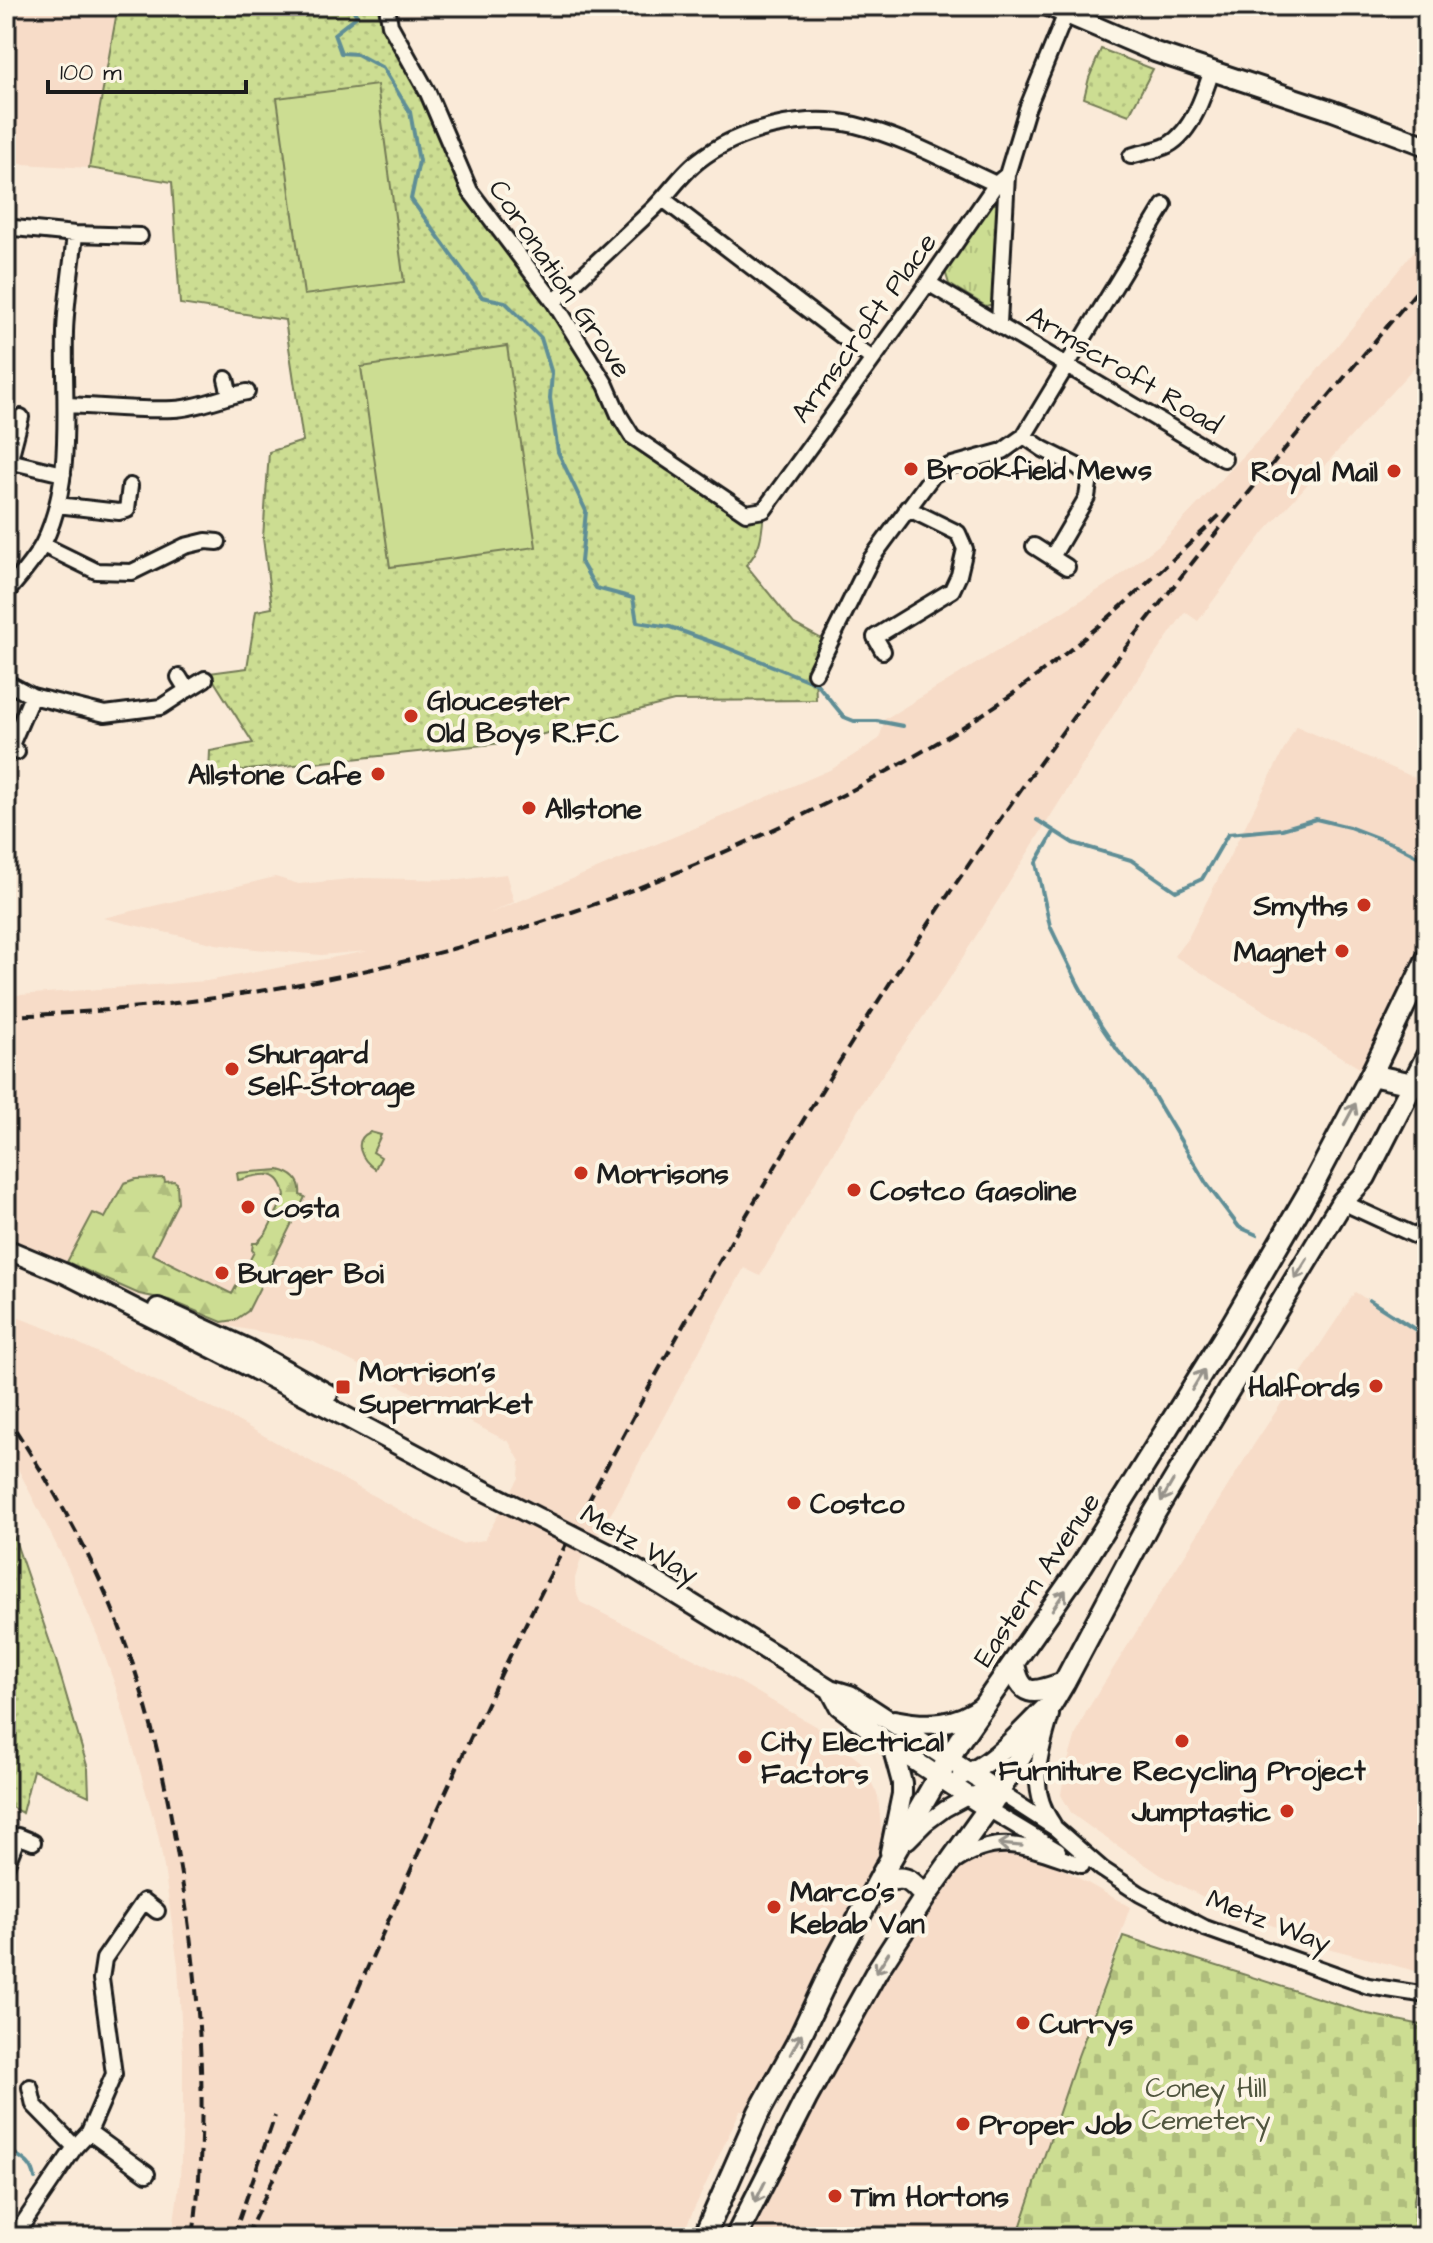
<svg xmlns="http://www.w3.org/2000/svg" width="1433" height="2243" viewBox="0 0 1433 2243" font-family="'Architects Daughter',sans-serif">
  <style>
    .built { fill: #f7dcc8 }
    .grass { fill: url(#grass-tufts); stroke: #747c57; stroke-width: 2 }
    .forest { fill: url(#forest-firs); stroke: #747c57; stroke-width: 2 }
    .cemetery { fill: url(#cemetery-stones); stroke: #747c57; stroke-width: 2 }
    .park { fill: url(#park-dots); stroke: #747c57; stroke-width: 2 }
    .garden { fill: #ccdd92; stroke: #747c57; stroke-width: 2 }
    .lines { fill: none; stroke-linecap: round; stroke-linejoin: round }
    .stream { stroke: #5f8e96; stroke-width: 4 }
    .minor-casing { stroke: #1c1c1c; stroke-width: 20 }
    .major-casing { stroke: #1c1c1c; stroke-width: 24 }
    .highway-casing { stroke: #1c1c1c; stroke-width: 26 }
    .minor { stroke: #fcf5e5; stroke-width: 14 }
    .major { stroke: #fcf5e5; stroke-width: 18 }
    .highway { stroke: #fcf5e5; stroke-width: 20 }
    .rail { stroke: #1c1c1c; stroke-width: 4; stroke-dasharray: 12 6; stroke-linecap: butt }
    .major-bridge-casing { stroke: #1c1c1c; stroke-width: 24; stroke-linecap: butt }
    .major-bridge { stroke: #fcf5e5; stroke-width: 18 }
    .oneway { stroke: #97938b }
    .poi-dot { fill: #c8321e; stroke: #fcf5e5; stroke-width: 3 }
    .labels { text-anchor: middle; stroke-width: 8; stroke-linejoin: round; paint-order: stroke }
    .street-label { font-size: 28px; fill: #1c1c1c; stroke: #fcf5e5 }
    .poi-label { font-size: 28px; font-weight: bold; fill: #1c1c1c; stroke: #fcf5e5; text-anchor: start }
    .park-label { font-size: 28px; fill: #51563f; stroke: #fcf5e5 }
  </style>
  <defs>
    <pattern id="grass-tufts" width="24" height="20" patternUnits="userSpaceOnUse" patternTransform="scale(2)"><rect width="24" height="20" fill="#ccdd92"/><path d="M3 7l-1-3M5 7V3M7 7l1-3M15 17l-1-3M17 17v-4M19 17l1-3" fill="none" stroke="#afbd7d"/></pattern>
    <pattern id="forest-firs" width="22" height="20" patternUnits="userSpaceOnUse" patternTransform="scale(2)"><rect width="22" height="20" fill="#ccdd92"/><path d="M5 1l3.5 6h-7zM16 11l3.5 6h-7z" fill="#afbd7d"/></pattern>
    <pattern id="cemetery-stones" width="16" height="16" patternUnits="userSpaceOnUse" patternTransform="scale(2)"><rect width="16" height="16" fill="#ccdd92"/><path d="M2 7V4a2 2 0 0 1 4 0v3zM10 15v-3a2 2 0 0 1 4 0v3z" fill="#afbd7d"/></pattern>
    <pattern id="park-dots" width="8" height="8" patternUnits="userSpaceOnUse" patternTransform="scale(2)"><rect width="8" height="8" fill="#ccdd92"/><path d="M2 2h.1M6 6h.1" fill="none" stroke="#afbd7d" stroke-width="1.8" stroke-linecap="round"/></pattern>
  </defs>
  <rect width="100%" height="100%" fill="#faead8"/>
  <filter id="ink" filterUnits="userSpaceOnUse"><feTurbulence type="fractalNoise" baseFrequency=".0125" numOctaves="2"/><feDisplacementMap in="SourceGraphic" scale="16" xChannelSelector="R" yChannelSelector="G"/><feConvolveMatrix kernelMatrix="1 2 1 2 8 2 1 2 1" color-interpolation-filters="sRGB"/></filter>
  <g filter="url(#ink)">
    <!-- built -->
    <path class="built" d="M 6,6 L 118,6 L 89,168 L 6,163 Z
      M 1427,235 L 1427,353 L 1265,531 L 1198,621 L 1185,612 L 1121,703 L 948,981 L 858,1110 L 760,1276 L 744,1268 L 615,1507 L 581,1559 L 575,1578 L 575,1587 L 580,1602 L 736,1680 L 820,1729 L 861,1762 L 878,1796 L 885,1869 L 759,2112 L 740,2111 L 681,2237 L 172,2237 L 180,2178 L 183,2120 L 183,2055 L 178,1965 L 164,1867 L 158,1834 L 117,1691 L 98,1637 L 69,1570 L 6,1445 L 6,1311 L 11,1315 L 49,1329 L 232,1418 L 461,1544 L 484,1540 L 519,1478 L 520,1461 L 509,1442 L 312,1341 L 216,1324 L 157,1298 L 138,1296 L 6,1236 L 6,996 L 207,981 L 368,951 L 321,955 L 255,949 L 216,944 L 103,918 L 275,877 L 299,884 L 361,878 L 460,880 L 506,874 L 514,902 L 488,914 L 695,828 L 832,769 L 879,739 L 885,719 L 1113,581 L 1160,544 L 1273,425 Z
      M 1296,726 L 1427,783 L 1427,959 L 1371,1075 L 1174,956 L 1188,938 Z
      M 1355,1292 L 1427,1337 L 1427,1974 L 1331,1949 L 1211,1901 L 1161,1875 L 1094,1830 L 1072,1814 L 1061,1795 L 1064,1775 L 1076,1734 L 1086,1712 L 1253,1446 Z
      M 991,1851 L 1021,1853 L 1061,1868 L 1130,1907 L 1017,2237 L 746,2237 L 858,2025 L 895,1965 L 904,1945 L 959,1869 L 968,1860 Z"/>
    <!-- grass -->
    <path class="grass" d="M 992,204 L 998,204 L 993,304 L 986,306 L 949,284 L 945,271 Z"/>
    <!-- forest -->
    <path class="forest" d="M 370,1132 L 381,1135 L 373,1152 L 381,1157 L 375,1169 C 362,1160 351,1141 370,1132 Z
      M 279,1170 C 291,1173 302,1180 300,1195 L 305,1197 L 248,1311 L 235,1320 L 222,1322 L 169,1300 L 139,1294 L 67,1262 L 93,1213 L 105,1218 L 124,1183 L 136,1179 L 164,1178 L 165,1182 L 174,1181 L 177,1183 L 178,1202 L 152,1254 L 232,1294 L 254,1252 L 252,1250 L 253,1243 L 257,1243 L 266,1233 L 285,1196 C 281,1166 259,1175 238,1180 L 237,1173 Z"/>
    <!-- cemetery -->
    <path class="cemetery" d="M 1123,1936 L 1368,2014 L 1427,2026 L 1427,2127 L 1413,2205 L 1427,2209 L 1427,2237 L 1017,2237 L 1078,2056 Z"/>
    <!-- park -->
    <path class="park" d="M 118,6 L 387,6 L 470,191 L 554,302 L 631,436 L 746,513 L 764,510 C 762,532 762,549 746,565 L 794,624 L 829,643 L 815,673 L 816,700 L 674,701 L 512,742 L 209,774 L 210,751 L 253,743 L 209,673 L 247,668 L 256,611 L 272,608 L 263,538 L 269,452 L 303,441 L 285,320 L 180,304 L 172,182 L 89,168 Z
      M 1101,49 L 1153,69 L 1129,115 L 1084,98 L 1089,78 Z
      M 14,1537 L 55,1657 L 88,1769 L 89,1796 L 33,1770 L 22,1813 L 6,1804 L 6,1543 Z"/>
    <!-- garden -->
    <path class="garden" d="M 377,85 L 404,282 L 304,295 L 277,98 Z
      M 507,346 L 536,547 L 390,567 L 361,367 Z"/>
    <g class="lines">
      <!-- stream -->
      <path class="stream" d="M 351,6 L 357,16 L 334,34 L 341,53 L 357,54 L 383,68 L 410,112 L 419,161 L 411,199 L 482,297 L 505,302 L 541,338 L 552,374 L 550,398 L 558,452 L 586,511 L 581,562 L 596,588 L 633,598 L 637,622 L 670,627 L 723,646 L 817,684 L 844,717 L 854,721 L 877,721 L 903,726
        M 1037,820 L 1073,843 L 1131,860 L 1176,891 L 1202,879 L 1228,834 L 1282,829 L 1316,819 L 1349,827 L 1396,845 L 1419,857 L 1427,856
        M 1054,832 L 1036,863 L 1050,926 L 1078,984 L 1101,1026 L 1118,1051 L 1145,1081 L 1206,1183 L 1239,1227 L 1257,1235
        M 1369,1300 L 1427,1337
        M 6,2148 C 19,2157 33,2162 35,2179"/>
      <!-- minor casing -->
      <g class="minor-casing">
        <path id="minor" d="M 387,6 L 390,25 L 428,93 L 470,191 L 554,302 L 606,385 L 619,415 L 632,436 L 746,513 L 764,510 L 928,283 L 996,184 L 1007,175
          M 1131,156 C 1143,152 1156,151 1168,145 C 1192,132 1204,95 1212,70
          M 663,199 L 872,359
          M 14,228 L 75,234 L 140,236
          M 928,283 L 1224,459
          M 554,302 C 586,272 619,241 652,210 C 668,195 681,174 698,161 C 738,129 805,113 855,125 C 904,137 950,163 996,184
          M 999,323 L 1007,175 L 1027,109 L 1069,6
          M 226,379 L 230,395
          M 66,405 C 99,406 141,411 174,409 C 199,408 223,396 247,392
          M 1024,436 L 1043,449 L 1077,466 L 1085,473 L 1089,484 L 1087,497 L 1052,557
          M 9,461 L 63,474
          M 6,474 L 21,417
          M 57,505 L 119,512 L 127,510 L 130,486
          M 43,545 L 96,571 L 132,572 L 185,546 L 206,541 L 218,542
          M 1034,546 L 1067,567
          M 6,593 C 19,578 34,561 43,544 C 75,481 63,400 65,332 C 66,299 72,266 75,234
          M 883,651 L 875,637 L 952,590 L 959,575 L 965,549 L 958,533 L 907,508
          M 815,673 L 871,559 L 933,475 L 949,466 L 1003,451 L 1024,436 L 1164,205
          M 6,682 L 32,696 L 105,714 L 161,707 L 187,690 L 179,677
          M 187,690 L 205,679
          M 17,752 L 11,745 L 32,696
          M 1342,1202 L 1427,1241
          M 1051,1715 C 1040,1754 1027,1788 1053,1824
          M 988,1809 L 1058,1851
          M 908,1841 L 926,1823 L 945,1809 L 969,1796 L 981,1792 L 999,1792 L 1055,1828 L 1102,1869 L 1140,1894 L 1205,1928 L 1368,1986 L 1427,1995
          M 953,1863 C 1001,1830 1032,1849 1082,1865
          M 6,1866 L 18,1836 L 33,1842
          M 30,2087 L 34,2105 L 75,2147
          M 89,2132 L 147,2174
          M 14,2237 L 75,2147 L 89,2132 L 114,2074 L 101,1979 L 104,1959 L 144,1901 L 157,1911"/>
      </g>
      <!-- major casing -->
      <g class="major-casing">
        <path id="major" d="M 1048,6 L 1155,52 L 1333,111 L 1427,146
          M 6,1249 L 66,1274 L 301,1393 L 479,1488
          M 158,1308 L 248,1349 L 328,1394
          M 619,1559 L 830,1689 L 850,1695 L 999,1792
          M 830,1689 L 839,1706 L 892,1746 L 988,1809
          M 894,1720 C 928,1727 956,1726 984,1705
          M 962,1775 C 991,1767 1022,1730 1044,1709
          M 890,1852 L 902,1794 L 902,1783 L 892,1746"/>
      </g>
      <!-- highway casing -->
      <g class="highway-casing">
        <path id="highway" d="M 1371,1075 L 1413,1084
          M 1014,1664 C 1021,1700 1035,1693 1064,1683
          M 879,1882 C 905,1876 908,1876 925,1897
          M 704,2237 L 759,2112 L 797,2043 L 836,1960 L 885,1869 L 959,1741 L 1082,1565 L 1231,1326 L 1314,1183 L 1371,1075 L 1427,959
          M 736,2237 L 806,2099 L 877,1971 L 925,1897 L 988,1809 L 1014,1767 L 1064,1683 L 1152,1517 L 1342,1202 L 1365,1177 L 1427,1056"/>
      </g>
      <!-- minor -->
      <use href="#minor" class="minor"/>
      <!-- major -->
      <use href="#major" class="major"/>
      <!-- highway -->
      <use href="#highway" class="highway"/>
      <!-- rail -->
      <path class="rail" d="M 6,1016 C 285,1007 558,938 807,813 C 874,780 939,744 1001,702 C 1081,646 1152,580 1222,513
        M 6,1415 C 46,1477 83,1538 111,1606 C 145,1687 164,1771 178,1857 C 200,1983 210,2110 193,2237
        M 233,2237 L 275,2116
        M 246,2237 C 320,2080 387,1920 459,1763 C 512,1648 570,1534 630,1423 C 748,1202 880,989 1024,785 C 1149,609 1288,444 1427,279"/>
      <!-- major-bridge casing -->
      <g class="major-bridge-casing">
        <path id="major-bridge" d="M 479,1488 L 619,1559"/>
      </g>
      <!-- major-bridge -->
      <use href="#major-bridge" class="major-bridge"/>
    </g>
    <!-- one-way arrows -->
    <defs><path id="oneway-shaft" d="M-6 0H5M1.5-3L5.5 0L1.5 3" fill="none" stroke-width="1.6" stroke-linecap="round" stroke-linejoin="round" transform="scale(2)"/></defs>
    <g class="oneway">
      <use href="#oneway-shaft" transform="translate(1350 1114) rotate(-62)"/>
      <use href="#oneway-shaft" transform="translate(1301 1269) rotate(122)"/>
      <use href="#oneway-shaft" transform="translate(1198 1380) rotate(-59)"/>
      <use href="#oneway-shaft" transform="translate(1167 1491) rotate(120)"/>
      <use href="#oneway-shaft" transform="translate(1059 1600) rotate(-56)"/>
      <use href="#oneway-shaft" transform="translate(1010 1845) rotate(-175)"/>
      <use href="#oneway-shaft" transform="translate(882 1963) rotate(123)"/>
      <use href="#oneway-shaft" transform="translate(796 2044) rotate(-62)"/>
      <use href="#oneway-shaft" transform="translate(760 2192) rotate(116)"/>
    </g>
  </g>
  <!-- markers -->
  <g class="poi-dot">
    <circle cx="911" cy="469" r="8"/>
    <circle cx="1394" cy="471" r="8"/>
    <circle cx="411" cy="716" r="8"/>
    <circle cx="378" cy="774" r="8"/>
    <circle cx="529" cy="808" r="8"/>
    <circle cx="1364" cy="905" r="8"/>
    <circle cx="1342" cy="951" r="8"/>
    <circle cx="232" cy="1069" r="8"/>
    <circle cx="581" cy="1173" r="8"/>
    <circle cx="854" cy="1190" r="8"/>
    <circle cx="248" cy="1207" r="8"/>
    <circle cx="222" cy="1273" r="8"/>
    <circle cx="1376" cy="1386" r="8"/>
    <rect x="335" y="1379" width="16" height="16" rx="4"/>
    <circle cx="794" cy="1503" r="8"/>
    <circle cx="1182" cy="1741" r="8"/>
    <circle cx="745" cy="1757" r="8"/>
    <circle cx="1287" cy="1811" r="8"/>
    <circle cx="774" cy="1907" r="8"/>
    <circle cx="1023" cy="2023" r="8"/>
    <circle cx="963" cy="2124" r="8"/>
    <circle cx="835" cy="2196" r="8"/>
  </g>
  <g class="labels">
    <!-- street labels -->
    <g class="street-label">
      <text transform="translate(561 278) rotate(56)" y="10">Coronation Grove</text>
      <text transform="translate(863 327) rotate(-54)" y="10">Armscroft Place</text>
      <text transform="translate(1125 369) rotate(31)" y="10">Armscroft Road</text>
      <text transform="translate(640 1543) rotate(30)" y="10">Metz Way</text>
      <text transform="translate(1036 1579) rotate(-56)" y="10">Eastern Avenue</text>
      <text transform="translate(1269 1920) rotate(21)" y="10">Metz Way</text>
    </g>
    <!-- poi labels -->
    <g class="poi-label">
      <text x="927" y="479">Brookfield Mews</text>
      <text x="1378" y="481" text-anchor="end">Royal Mail</text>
      <text x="427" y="710">Gloucester<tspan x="427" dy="32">Old Boys R.F.C</tspan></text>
      <text x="362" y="784" text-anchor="end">Allstone Cafe</text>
      <text x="545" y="818">Allstone</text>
      <text x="1348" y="915" text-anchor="end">Smyths</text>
      <text x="1326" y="961" text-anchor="end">Magnet</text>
      <text x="248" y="1063">Shurgard<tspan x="248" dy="32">Self-Storage</tspan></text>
      <text x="597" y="1183">Morrisons</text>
      <text x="870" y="1200">Costco Gasoline</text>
      <text x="264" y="1217">Costa</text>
      <text x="238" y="1283">Burger Boi</text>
      <text x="359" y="1381">Morrison's<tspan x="359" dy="32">Supermarket</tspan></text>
      <text x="1360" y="1396" text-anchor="end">Halfords</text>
      <text x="810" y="1513">Costco</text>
      <text x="761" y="1751">City Electrical<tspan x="761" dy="32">Factors</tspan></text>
      <text x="1182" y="1780" text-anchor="middle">Furniture Recycling Project</text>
      <text x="1271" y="1821" text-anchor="end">Jumptastic</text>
      <text x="790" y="1901">Marco's<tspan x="790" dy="32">Kebab Van</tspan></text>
      <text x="1039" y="2033">Currys</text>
      <text x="979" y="2134">Proper Job</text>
      <text x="851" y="2206">Tim Hortons</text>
    </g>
    <!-- park labels -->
    <g class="park-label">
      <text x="1206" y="2097">Coney Hill<tspan x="1206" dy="32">Cemetery</tspan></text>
    </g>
  </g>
  <!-- margin -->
  <rect width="1433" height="2243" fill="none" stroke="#fcf5e5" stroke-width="32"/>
  <rect x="16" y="16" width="1401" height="2211" fill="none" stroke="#1c1c1c" stroke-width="3" filter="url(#ink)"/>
  <!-- scale -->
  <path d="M48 80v12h198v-12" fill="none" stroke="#1c1c1c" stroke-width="4"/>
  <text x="60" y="80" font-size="24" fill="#1c1c1c" stroke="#fcf5e5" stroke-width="6" paint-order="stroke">100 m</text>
</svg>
